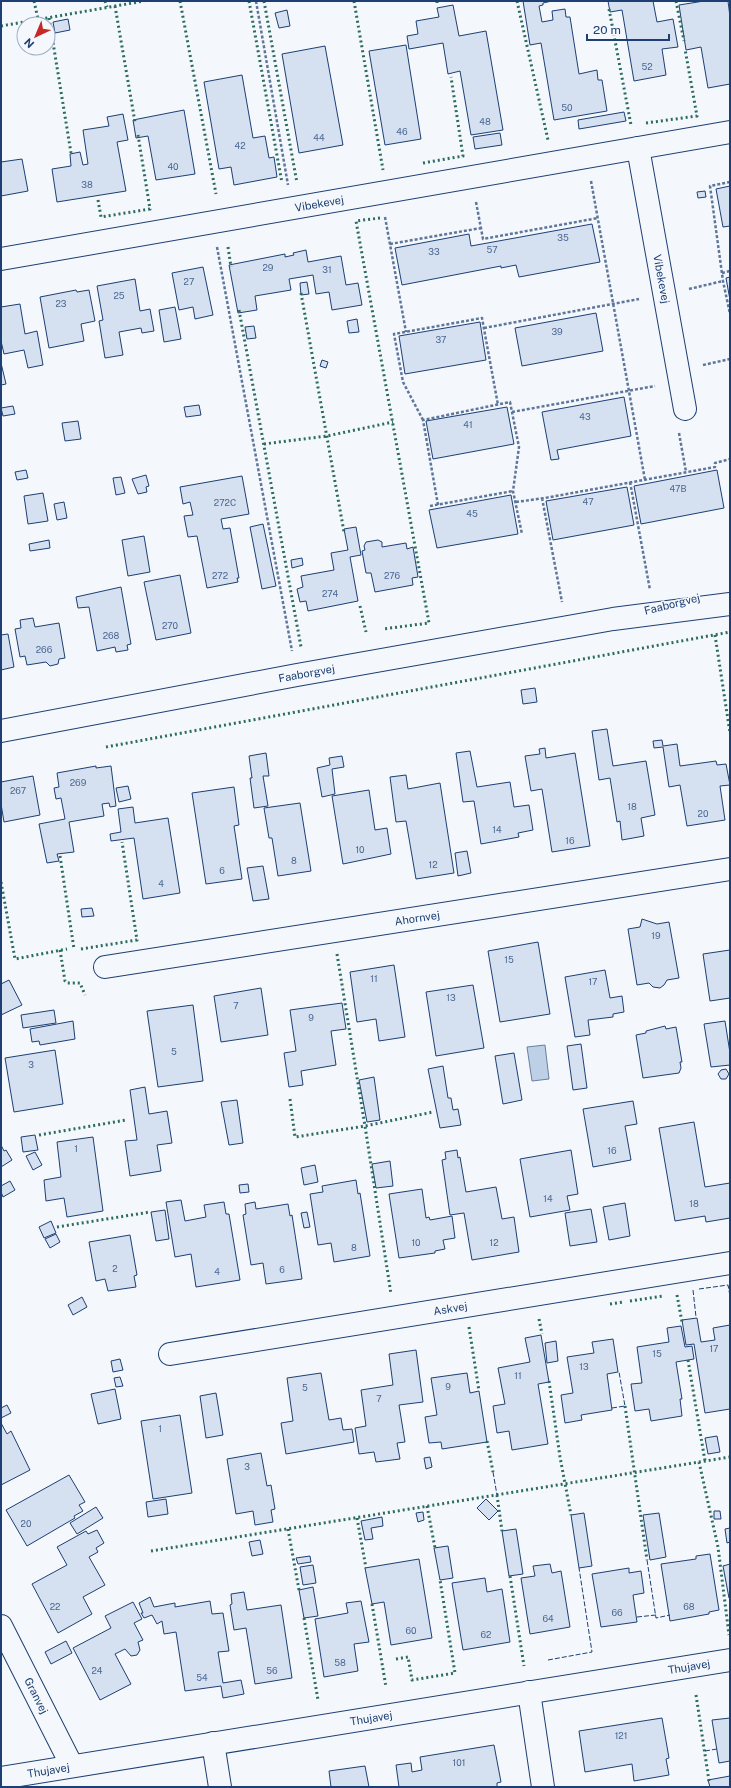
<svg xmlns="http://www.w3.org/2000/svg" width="731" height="1788" viewBox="0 0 731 1788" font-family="'Public Sans',sans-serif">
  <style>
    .water { fill: #bed0e5; stroke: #687fa3 }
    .building { fill: #d5e0f0; stroke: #1d3f73 }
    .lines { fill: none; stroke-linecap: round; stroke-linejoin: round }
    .minor-casing { stroke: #1d3f73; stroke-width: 24 }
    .path { stroke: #5e769c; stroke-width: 2.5; stroke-dasharray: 3 2; stroke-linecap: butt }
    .minor { stroke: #f4f7fb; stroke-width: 22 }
    .hedge { stroke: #2c6c60; stroke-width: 3; stroke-dasharray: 2 3; stroke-linecap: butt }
    .fence { stroke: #1d3f73; stroke-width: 1; stroke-dasharray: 5 2; stroke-linecap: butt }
    .labels { text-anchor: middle; stroke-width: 3; stroke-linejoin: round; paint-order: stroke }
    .number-label { font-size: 9px; fill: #4b6792 }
    .street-label { font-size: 11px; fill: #1d3f73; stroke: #f4f7fb }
  </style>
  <rect width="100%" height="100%" fill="#f4f7fb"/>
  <!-- water -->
  <path class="water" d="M 545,1045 L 549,1079 L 532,1081 L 527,1047 Z"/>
  <!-- building -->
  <path class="building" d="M 523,1 L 552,1 L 543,3 L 543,5 L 539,6 L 542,22 L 553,20 L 552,11 L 565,9 L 566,17 L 570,17 L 579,74 L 597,70 L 598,80 L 602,80 L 607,111 L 554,120 L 541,43 L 530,45 Z
    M 608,1 L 653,1 L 657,22 L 673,19 L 678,47 L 662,49 L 666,75 L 634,81 L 622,10 L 610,12 Z
    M 704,1 L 728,1 L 730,17 L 730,84 L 708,88 L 701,47 L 686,50 L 679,5 Z
    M 453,5 L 459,36 L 486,31 L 503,130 L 471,135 L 460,71 L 448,74 L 443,43 L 409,49 L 407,36 L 418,34 L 416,21 L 439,17 L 437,8 Z
    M 287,10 L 290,26 L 279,28 L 275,13 Z
    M 68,19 L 70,30 L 55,33 L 53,22 Z
    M 406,45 L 421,139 L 385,145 L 369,51 Z
    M 325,46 L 343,145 L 299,153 L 282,54 Z
    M 242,75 L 253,138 L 265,136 L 269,158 L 274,157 L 277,177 L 234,185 L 231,167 L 219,169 L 204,82 Z
    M 184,110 L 195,174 L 156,180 L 148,136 L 136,138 L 133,120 Z
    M 624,112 L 626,121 L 579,129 L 578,120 Z
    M 123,114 L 128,140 L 117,142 L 126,191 L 57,202 L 52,169 L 71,166 L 70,154 L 80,152 L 83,165 L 88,164 L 83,130 L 109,126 L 107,117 Z
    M 500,133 L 502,145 L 475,149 L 473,137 Z
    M 22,159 L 28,191 L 1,196 L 1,162 Z
    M 730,186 L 730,226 L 723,227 L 716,189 Z
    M 705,191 L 706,197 L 698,198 L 697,192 Z
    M 592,224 L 600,262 L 519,277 L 516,265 L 501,268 L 501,266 L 402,285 L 395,248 L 469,234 L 471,246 Z
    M 306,250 L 308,262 L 341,256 L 346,285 L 358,283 L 362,305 L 332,310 L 329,292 L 316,294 L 313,275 L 289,279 L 291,290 L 255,296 L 257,310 L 238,313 L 229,265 L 285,254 L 285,257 L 294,255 L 293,253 Z
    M 203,267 L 213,315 L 195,319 L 193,307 L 179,310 L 172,273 Z
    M 730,277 L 730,300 L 726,278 Z
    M 135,279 L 140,311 L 150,309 L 154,331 L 142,333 L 141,328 L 119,332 L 123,355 L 105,358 L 99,321 L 103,320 L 97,286 Z
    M 307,282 L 309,294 L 301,295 L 300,283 Z
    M 76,290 L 77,292 L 89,290 L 95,321 L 81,324 L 84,341 L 49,348 L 40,297 Z
    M 20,304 L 25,334 L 37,331 L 43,365 L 28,368 L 24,350 L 4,354 L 1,341 L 1,307 Z
    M 175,307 L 181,339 L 164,342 L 159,310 Z
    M 596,313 L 603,351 L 522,366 L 515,328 Z
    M 357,319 L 359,332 L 349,333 L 347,321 Z
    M 480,322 L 486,360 L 405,374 L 399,336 Z
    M 254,326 L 256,338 L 247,339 L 245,327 Z
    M 322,360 L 328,362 L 326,368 L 320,366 Z
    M 1,363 L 6,384 L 1,385 Z
    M 624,397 L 631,436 L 557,450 L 559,459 L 551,460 L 542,412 Z
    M 199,405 L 201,415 L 186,417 L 184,407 Z
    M 13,406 L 15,414 L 3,416 L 1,408 Z
    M 507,407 L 514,444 L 433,459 L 426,421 Z
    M 78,421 L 81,439 L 65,441 L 62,423 Z
    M 26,470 L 28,478 L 17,480 L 15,472 Z
    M 717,470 L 724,508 L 641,524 L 634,486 Z
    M 146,475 L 149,486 L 146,487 L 147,492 L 138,494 L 132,479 Z
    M 242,476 L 249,514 L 221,519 L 223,529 L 230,528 L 239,578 L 237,578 L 238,582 L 207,588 L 197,536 L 188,537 L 184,516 L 193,515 L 190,502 L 183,504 L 180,487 Z
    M 121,477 L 125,493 L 116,495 L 113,478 Z
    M 627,487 L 634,525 L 553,540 L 546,501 Z
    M 43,493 L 48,521 L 28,524 L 24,496 Z
    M 511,495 L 518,534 L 437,548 L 429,510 Z
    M 64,502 L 67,518 L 57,520 L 54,504 Z
    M 263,524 L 276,586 L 262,589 L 250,527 Z
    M 356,527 L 361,555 L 350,557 L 358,601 L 308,611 L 306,601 L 300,602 L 297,589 L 303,587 L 301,576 L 334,570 L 331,553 L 348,550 L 344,529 Z
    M 144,536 L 150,572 L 128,576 L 122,540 Z
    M 49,540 L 50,548 L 30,551 L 29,544 Z
    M 378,540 L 382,542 L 382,547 L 406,543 L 407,549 L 413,547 L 418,577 L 412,578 L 413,585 L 375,592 L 371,573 L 366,573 L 362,551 L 365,550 L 364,546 L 366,542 Z
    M 302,558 L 303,565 L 292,568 L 291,560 Z
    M 180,575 L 191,633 L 156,640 L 144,582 Z
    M 121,587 L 131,644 L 127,645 L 128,650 L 116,652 L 115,647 L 97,651 L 89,607 L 78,608 L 76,597 Z
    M 33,618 L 35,627 L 59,623 L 65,658 L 59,659 L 58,664 L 50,666 L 46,662 L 27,665 L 25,656 L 20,657 L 15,629 L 21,628 L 20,620 Z
    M 8,634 L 14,667 L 1,670 L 1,635 Z
    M 535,688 L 537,702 L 523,704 L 521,690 Z
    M 607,729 L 613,766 L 646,761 L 655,815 L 641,818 L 644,836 L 622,840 L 620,821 L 617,822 L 610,778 L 599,780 L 592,731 Z
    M 662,740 L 663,746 L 677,744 L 680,766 L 716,761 L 717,765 L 726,764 L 730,785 L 720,786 L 725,820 L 687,826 L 680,785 L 669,787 L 663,747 L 654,748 L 653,741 Z
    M 545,748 L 546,758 L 575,753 L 590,846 L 552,852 L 542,789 L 531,791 L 525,756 L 540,754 L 539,749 Z
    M 470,751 L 477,787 L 510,782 L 514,807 L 529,805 L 533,830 L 518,833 L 519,837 L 481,844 L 474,801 L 463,802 L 456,753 Z
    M 266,753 L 269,776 L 263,776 L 268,806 L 254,808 L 250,778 L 252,778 L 249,756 Z
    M 342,756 L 344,767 L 332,769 L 335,794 L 322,797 L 317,768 L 330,765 L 329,758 Z
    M 96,766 L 96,768 L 111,766 L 116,806 L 110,807 L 109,803 L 102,804 L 104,816 L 69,822 L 74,852 L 57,854 L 59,861 L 47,863 L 39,824 L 65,819 L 61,798 L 56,799 L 54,788 L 59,787 L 57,773 Z
    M 406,775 L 408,789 L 440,783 L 454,873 L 416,879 L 406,821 L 396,822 L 390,777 Z
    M 33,776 L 40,815 L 4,822 L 1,804 L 1,782 Z
    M 128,786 L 131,799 L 119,802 L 116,788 Z
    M 234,787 L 239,825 L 234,826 L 242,879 L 206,884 L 192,793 Z
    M 369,790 L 375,830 L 387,828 L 391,854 L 343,864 L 332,796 Z
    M 300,803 L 311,871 L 278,876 L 272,838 L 269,838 L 264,808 Z
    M 133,807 L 135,823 L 168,818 L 180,893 L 143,899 L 134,838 L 111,841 L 110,834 L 121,832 L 118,809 Z
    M 467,851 L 471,873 L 458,876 L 455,853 Z
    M 263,866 L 269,899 L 253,901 L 247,868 Z
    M 92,908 L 94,916 L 82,917 L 81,909 Z
    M 642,919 L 657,924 L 669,922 L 679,978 L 667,980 L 664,985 L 660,988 L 653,987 L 649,983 L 637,985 L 628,929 L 640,927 Z
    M 538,942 L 550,1014 L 500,1022 L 488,951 Z
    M 730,950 L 730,998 L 710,1001 L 703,954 Z
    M 394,965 L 405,1037 L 379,1041 L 376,1019 L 357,1022 L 350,972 Z
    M 605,970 L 610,998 L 622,996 L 624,1012 L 613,1014 L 613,1017 L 588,1020 L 590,1035 L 575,1037 L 565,977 Z
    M 9,980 L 22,1005 L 1,1015 L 1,984 Z
    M 473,985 L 484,1048 L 436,1056 L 426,992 Z
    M 261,988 L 268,1035 L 221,1042 L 214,996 Z
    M 342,1003 L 346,1029 L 331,1031 L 336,1065 L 301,1071 L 303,1085 L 289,1087 L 284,1053 L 296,1051 L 290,1010 Z
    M 193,1005 L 203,1081 L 158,1087 L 147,1011 Z
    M 54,1010 L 56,1023 L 23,1028 L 21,1015 Z
    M 73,1021 L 75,1039 L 40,1045 L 39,1041 L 32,1042 L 30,1029 Z
    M 725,1021 L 730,1053 L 730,1065 L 711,1067 L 704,1024 Z
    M 665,1026 L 666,1029 L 676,1027 L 682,1062 L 680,1062 L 681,1068 L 679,1073 L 643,1078 L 636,1035 L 646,1033 L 646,1031 Z
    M 581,1044 L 587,1088 L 573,1090 L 567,1046 Z
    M 55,1050 L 63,1104 L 14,1112 L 5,1058 Z
    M 514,1053 L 522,1100 L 503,1104 L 495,1056 Z
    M 443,1066 L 448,1098 L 451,1098 L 453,1110 L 458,1109 L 461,1125 L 440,1128 L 428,1069 Z
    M 726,1069 L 729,1074 L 726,1079 L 721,1079 L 718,1074 L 721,1070 Z
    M 374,1077 L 380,1120 L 367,1122 L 359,1080 Z
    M 145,1087 L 149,1114 L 167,1111 L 172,1143 L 157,1145 L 161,1171 L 130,1176 L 125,1141 L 137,1140 L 130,1090 Z
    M 237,1100 L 243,1143 L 229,1145 L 221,1102 Z
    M 633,1101 L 637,1124 L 625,1126 L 631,1160 L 593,1167 L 583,1109 Z
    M 694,1122 L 705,1187 L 730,1183 L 730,1218 L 706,1222 L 705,1216 L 675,1221 L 659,1128 Z
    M 35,1135 L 38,1150 L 23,1152 L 21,1137 Z
    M 93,1137 L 103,1211 L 67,1217 L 64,1198 L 46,1201 L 44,1180 L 61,1177 L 57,1142 Z
    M 1,1145 L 4,1151 L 6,1150 L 12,1160 L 1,1167 Z
    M 457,1150 L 458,1158 L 460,1157 L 466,1192 L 496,1187 L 502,1219 L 514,1217 L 519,1252 L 472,1260 L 464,1213 L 450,1215 L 442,1160 L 446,1159 L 445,1152 Z
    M 571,1150 L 578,1194 L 567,1196 L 570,1210 L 530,1217 L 520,1159 Z
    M 35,1152 L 42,1165 L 33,1170 L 26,1156 Z
    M 390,1161 L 393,1186 L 376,1188 L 372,1164 Z
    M 315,1165 L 318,1182 L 304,1185 L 301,1168 Z
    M 356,1180 L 358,1194 L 360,1193 L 370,1256 L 334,1262 L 331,1243 L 318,1245 L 310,1194 L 323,1192 L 322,1186 Z
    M 10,1181 L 15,1190 L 3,1197 L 1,1192 L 1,1186 Z
    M 248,1184 L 249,1192 L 240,1193 L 239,1185 Z
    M 422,1189 L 426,1218 L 429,1217 L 430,1220 L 452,1216 L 455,1238 L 443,1240 L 445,1249 L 435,1251 L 435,1253 L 399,1258 L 389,1194 Z
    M 181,1200 L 185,1221 L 206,1217 L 204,1205 L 224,1202 L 226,1214 L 229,1214 L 240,1280 L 196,1287 L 191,1254 L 175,1257 L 166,1202 Z
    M 255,1202 L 256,1209 L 288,1204 L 290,1216 L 292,1215 L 302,1279 L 266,1284 L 263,1263 L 251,1265 L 243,1215 L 246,1214 L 245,1204 Z
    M 625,1203 L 630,1236 L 609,1240 L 603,1207 Z
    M 591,1209 L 597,1242 L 570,1246 L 565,1213 Z
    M 165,1210 L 169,1239 L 156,1241 L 151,1212 Z
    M 307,1212 L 310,1227 L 304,1228 L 301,1213 Z
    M 51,1221 L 56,1233 L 44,1238 L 39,1227 Z
    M 56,1234 L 60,1242 L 50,1248 L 45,1239 Z
    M 130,1235 L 137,1275 L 134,1276 L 136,1287 L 108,1291 L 105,1279 L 96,1281 L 89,1242 Z
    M 82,1297 L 87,1307 L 73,1315 L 68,1305 Z
    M 697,1318 L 701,1342 L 715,1340 L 713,1328 L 730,1325 L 730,1409 L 705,1413 L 694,1344 L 686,1345 L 682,1320 Z
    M 681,1326 L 685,1347 L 692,1346 L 694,1359 L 676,1362 L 682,1399 L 680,1399 L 682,1416 L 651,1421 L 649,1409 L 635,1411 L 631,1384 L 642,1383 L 637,1347 L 669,1342 L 667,1328 Z
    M 541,1335 L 549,1382 L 538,1384 L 548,1444 L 512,1450 L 509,1431 L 497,1433 L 493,1406 L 505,1404 L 498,1368 L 530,1362 L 525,1338 Z
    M 613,1339 L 618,1372 L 607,1374 L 612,1410 L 581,1415 L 582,1420 L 565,1423 L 561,1395 L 573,1393 L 567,1357 L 594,1353 L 592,1342 Z
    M 556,1341 L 558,1361 L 547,1363 L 545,1343 Z
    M 416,1350 L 423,1402 L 399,1405 L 405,1442 L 397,1443 L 400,1459 L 376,1462 L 374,1452 L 359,1454 L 355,1428 L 366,1426 L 361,1390 L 393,1385 L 389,1354 Z
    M 120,1359 L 123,1370 L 113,1372 L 111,1361 Z
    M 321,1373 L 329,1420 L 341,1418 L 343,1430 L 352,1429 L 354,1442 L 286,1454 L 281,1423 L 293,1421 L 287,1378 Z
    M 467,1373 L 470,1393 L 479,1391 L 487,1442 L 442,1449 L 441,1442 L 429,1443 L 425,1417 L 437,1415 L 431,1378 Z
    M 120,1377 L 123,1386 L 116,1387 L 114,1378 Z
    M 115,1389 L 121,1419 L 98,1424 L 91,1394 Z
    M 216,1393 L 223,1435 L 206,1438 L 200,1396 Z
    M 7,1405 L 11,1413 L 1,1418 L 1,1408 Z
    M 180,1415 L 192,1493 L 153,1499 L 141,1421 Z
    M 1,1423 L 7,1434 L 11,1431 L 30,1470 L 1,1485 Z
    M 717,1436 L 720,1452 L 708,1454 L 705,1438 Z
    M 261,1453 L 267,1486 L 271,1485 L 275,1509 L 271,1510 L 273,1522 L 255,1525 L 253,1511 L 236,1514 L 227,1459 Z
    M 430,1457 L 432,1467 L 426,1469 L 424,1458 Z
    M 69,1475 L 85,1502 L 79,1505 L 83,1511 L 74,1516 L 75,1518 L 27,1546 L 6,1510 Z
    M 166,1499 L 168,1514 L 148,1517 L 146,1502 Z
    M 486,1499 L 498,1511 L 489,1520 L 477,1508 Z
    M 96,1507 L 103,1518 L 77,1534 L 70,1523 Z
    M 714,1511 L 720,1511 L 721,1519 L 714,1519 Z
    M 423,1512 L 424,1520 L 418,1522 L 416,1513 Z
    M 584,1513 L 592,1566 L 579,1568 L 571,1515 Z
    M 659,1513 L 666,1557 L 650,1560 L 643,1515 Z
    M 382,1517 L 383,1526 L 371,1528 L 373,1539 L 365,1540 L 361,1521 Z
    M 730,1528 L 730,1542 L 727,1543 L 725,1529 Z
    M 516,1529 L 523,1574 L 509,1576 L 502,1531 Z
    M 97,1530 L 104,1543 L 96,1548 L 98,1552 L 89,1557 L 105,1585 L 83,1597 L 92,1614 L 58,1633 L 32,1584 L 67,1565 L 57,1547 L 86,1531 L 88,1534 Z
    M 260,1540 L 263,1554 L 252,1556 L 249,1542 Z
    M 448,1546 L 453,1578 L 440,1580 L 434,1548 Z
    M 710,1554 L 719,1610 L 709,1612 L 709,1614 L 670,1621 L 661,1564 L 696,1559 L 696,1556 Z
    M 310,1556 L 311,1562 L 298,1564 L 296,1558 Z
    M 419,1559 L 432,1638 L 391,1645 L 384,1602 L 372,1604 L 365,1568 Z
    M 550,1564 L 552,1573 L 561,1571 L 570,1627 L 530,1634 L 521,1578 L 535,1576 L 533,1566 Z
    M 730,1564 L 730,1598 L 729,1598 L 723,1566 Z
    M 313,1565 L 316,1583 L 303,1585 L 300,1567 Z
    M 629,1568 L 629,1573 L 641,1571 L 644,1593 L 633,1595 L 637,1622 L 601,1627 L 592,1574 Z
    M 485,1578 L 487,1592 L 502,1589 L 510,1642 L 463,1650 L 452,1583 Z
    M 313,1587 L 318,1616 L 304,1618 L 299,1590 Z
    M 244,1592 L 247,1610 L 281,1605 L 292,1678 L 255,1684 L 246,1628 L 234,1630 L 230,1605 L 232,1604 L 231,1594 Z
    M 150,1597 L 154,1607 L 175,1603 L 175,1607 L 210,1601 L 212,1614 L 223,1613 L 229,1651 L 218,1652 L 223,1683 L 241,1680 L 244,1694 L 223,1698 L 221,1686 L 185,1691 L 176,1632 L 164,1634 L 162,1621 L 157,1624 L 152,1615 L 144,1618 L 141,1613 L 143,1613 L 139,1603 Z
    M 361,1601 L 369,1642 L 354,1644 L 358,1671 L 324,1677 L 315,1619 L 348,1613 L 346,1603 Z
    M 133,1602 L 142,1619 L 134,1623 L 143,1640 L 138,1642 L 140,1650 L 137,1655 L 131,1656 L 125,1649 L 115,1654 L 131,1684 L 100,1700 L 73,1648 L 111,1628 L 105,1616 Z
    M 66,1641 L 72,1653 L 51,1664 L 45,1652 Z
    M 662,1718 L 669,1758 L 666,1759 L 669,1775 L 634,1781 L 632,1764 L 585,1772 L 579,1731 Z
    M 730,1718 L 730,1761 L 719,1763 L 712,1720 Z
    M 494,1745 L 501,1782 L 497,1783 L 497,1787 L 399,1787 L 396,1765 L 411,1763 L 412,1772 L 422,1770 L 420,1757 Z
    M 365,1766 L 369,1787 L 331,1787 L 329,1771 Z
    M 730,1776 L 730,1787 L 710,1787 L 708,1780 Z"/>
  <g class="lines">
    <!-- minor casing -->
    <g class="minor-casing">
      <g id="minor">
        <path id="s1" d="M 638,148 L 685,409"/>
        <path id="s2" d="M 1,259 L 730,132"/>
        <path id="s3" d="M 1,731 L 297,675 L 613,619 L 730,604"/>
        <path id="s4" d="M 105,967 L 730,869"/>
        <path id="s5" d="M 170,1354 L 730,1263"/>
        <path id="s6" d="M 1,1626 L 72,1766"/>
        <path d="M 529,1692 L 543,1787"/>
        <path d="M 213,1743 L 220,1787"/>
        <path id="s7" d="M 1,1778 L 730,1660"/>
      </g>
    </g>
    <!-- path -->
    <path class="path" d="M 256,1 L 288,185
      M 591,181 L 645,480
      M 730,182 L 710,186 L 723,281 L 730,314
      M 476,202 L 483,239 L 598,218
      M 385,217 L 406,332
      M 390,244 L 481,228
      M 217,247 L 292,651
      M 722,273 L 730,271
      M 689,289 L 723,281
      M 484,328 L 639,299
      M 703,365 L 730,359
      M 512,412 L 655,386
      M 423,420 L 403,382 L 394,334 L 482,318 L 498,405
      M 679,433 L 686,472
      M 630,482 L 650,590
      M 542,498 L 562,602
      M 516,502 L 545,498 L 715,467 L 715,463 L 730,459
      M 438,505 L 423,420 L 510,402 L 519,447 L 513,491 L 522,534
      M 430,506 L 513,491"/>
    <!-- minor -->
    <use href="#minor" class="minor"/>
    <!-- hedge -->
    <path class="hedge" d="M 34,1 L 38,19
      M 105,1 L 107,7
      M 180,1 L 216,194
      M 249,1 L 282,183
      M 264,1 L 297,183
      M 354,1 L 383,170
      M 437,1 L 437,4
      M 517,1 L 548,140
      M 676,1 L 684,41
      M 115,6 L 135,122
      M 609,9 L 631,125
      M 49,18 L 71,153
      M 1,26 L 144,1
      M 646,123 L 697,116 L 685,49
      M 423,163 L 463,156 L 451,77
      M 98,200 L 101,217 L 150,209 L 138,135
      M 380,218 L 356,221 L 429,623 L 383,629
      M 228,247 L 231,267
      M 301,293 L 344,532
      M 239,310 L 301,647
      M 264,444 L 327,436 L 393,422
      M 360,606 L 366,632
      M 715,635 L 730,733
      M 106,747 L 730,632
      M 60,856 L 74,949
      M 1,882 L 15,959 L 67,949
      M 81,949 L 137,940 L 122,842
      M 60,950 L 65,981 L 67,983 L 80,983 L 85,995
      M 337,954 L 365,1126 L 433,1112
      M 290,1099 L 295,1137 L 365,1126 L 391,1294
      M 39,1135 L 126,1120
      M 57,1227 L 150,1212
      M 677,1295 L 682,1322
      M 630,1301 L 663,1296
      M 610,1304 L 624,1302
      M 539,1319 L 542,1334
      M 469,1327 L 479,1391
      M 688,1360 L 705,1461
      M 549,1381 L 560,1457 L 571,1515
      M 625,1406 L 647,1560
      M 487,1441 L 493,1472
      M 699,1462 L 718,1547 L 729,1635
      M 497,1495 L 502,1531
      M 427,1506 L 435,1548
      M 357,1518 L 366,1568
      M 288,1529 L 299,1590
      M 151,1551 L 730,1457
      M 510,1576 L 524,1666
      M 372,1604 L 386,1687
      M 304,1618 L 318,1700
      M 396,1659 L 408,1657 L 412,1680 L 455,1673 L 440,1580
      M 696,1695 L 709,1781"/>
    <!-- fence -->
    <path class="fence" d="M 699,1289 L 728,1285 L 730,1296
      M 693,1290 L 696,1317
      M 612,1408 L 625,1406 L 619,1372
      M 493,1472 L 497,1495
      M 647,1560 L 656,1618 L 670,1615
      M 637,1617 L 656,1615
      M 548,1660 L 592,1652 L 579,1568
      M 705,1751 L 717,1749"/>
  </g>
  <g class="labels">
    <!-- number labels -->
    <g class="number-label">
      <text x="647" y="70">52</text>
      <text x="567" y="111">50</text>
      <text x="485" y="125">48</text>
      <text x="402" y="135">46</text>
      <text x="319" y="141">44</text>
      <text x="240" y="149">42</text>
      <text x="173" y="170">40</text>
      <text x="87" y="188">38</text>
      <text x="563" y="241">35</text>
      <text x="492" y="253">57</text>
      <text x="434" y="255">33</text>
      <text x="268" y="271">29</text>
      <text x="327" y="273">31</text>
      <text x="189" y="285">27</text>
      <text x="119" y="299">25</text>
      <text x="61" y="307">23</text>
      <text x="557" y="335">39</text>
      <text x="441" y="343">37</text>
      <text x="585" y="420">43</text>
      <text x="468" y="428">41</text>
      <text x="678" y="492">47B</text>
      <text x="588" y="505">47</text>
      <text x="225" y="506">272C</text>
      <text x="472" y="517">45</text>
      <text x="220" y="579">272</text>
      <text x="392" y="579">276</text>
      <text x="330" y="597">274</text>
      <text x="170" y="629">270</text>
      <text x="111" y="639">268</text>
      <text x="44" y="653">266</text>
      <text x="78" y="786">269</text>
      <text x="18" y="794">267</text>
      <text x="632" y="810">18</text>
      <text x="703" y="817">20</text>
      <text x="497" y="833">14</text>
      <text x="570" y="844">16</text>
      <text x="360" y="853">10</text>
      <text x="294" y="864">8</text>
      <text x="433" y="868">12</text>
      <text x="222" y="874">6</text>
      <text x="161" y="887">4</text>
      <text x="656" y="939">19</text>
      <text x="509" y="963">15</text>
      <text x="374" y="982">11</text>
      <text x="593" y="985">17</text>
      <text x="451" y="1001">13</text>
      <text x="236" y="1009">7</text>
      <text x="311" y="1021">9</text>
      <text x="174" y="1055">5</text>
      <text x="31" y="1068">3</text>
      <text x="76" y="1152">1</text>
      <text x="612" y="1154">16</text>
      <text x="548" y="1202">14</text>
      <text x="694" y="1207">18</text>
      <text x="416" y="1246">10</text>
      <text x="494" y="1246">12</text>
      <text x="354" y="1251">8</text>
      <text x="115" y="1272">2</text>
      <text x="282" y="1273">6</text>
      <text x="217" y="1275">4</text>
      <text x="714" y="1352">17</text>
      <text x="657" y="1357">15</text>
      <text x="584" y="1370">13</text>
      <text x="518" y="1379">11</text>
      <text x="448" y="1390">9</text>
      <text x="305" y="1391">5</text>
      <text x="379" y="1402">7</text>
      <text x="160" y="1432">1</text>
      <text x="247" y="1470">3</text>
      <text x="26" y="1527">20</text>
      <text x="55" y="1610">22</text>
      <text x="689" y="1610">68</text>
      <text x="617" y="1616">66</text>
      <text x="548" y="1622">64</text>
      <text x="411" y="1634">60</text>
      <text x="486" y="1638">62</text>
      <text x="340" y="1666">58</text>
      <text x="97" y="1674">24</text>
      <text x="272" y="1674">56</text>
      <text x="202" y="1681">54</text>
      <text x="621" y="1739">121</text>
      <text x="459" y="1766">101</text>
    </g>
    <!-- street labels -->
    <g class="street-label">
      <text dy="4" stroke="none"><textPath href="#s2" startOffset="323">Vibekevej</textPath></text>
      <text dy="4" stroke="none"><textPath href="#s1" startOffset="133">Vibekevej</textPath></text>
      <text transform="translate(672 604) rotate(-14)" y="4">Faaborgvej</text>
      <text dy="4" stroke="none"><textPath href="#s3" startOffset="311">Faaborgvej</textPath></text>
      <text dy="4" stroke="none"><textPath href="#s4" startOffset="316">Ahornvej</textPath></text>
      <text dy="4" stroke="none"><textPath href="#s5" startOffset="284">Askvej</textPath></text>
      <text dy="4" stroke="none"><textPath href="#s7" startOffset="697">Thujavej</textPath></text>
      <text dy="4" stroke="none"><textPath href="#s6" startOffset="78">Granvej</textPath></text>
      <text dy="4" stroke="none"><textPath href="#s7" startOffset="375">Thujavej</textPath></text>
      <text dy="4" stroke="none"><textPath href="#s7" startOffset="48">Thujavej</textPath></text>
    </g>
  </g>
  <!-- border -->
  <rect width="731" height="1788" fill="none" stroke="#1d3f73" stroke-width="4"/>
  <!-- north arrow -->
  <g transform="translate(36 36) rotate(224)"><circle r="19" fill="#f4f7fb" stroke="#9eadc5"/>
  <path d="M0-3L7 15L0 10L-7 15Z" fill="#c62828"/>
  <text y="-6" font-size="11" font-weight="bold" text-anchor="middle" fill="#1d3f73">N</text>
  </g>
  <!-- scale -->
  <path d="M587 34v6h82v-6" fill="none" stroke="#1d3f73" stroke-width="2"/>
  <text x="593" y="34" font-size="12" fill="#1d3f73" stroke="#f4f7fb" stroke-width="3" paint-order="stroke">20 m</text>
</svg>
